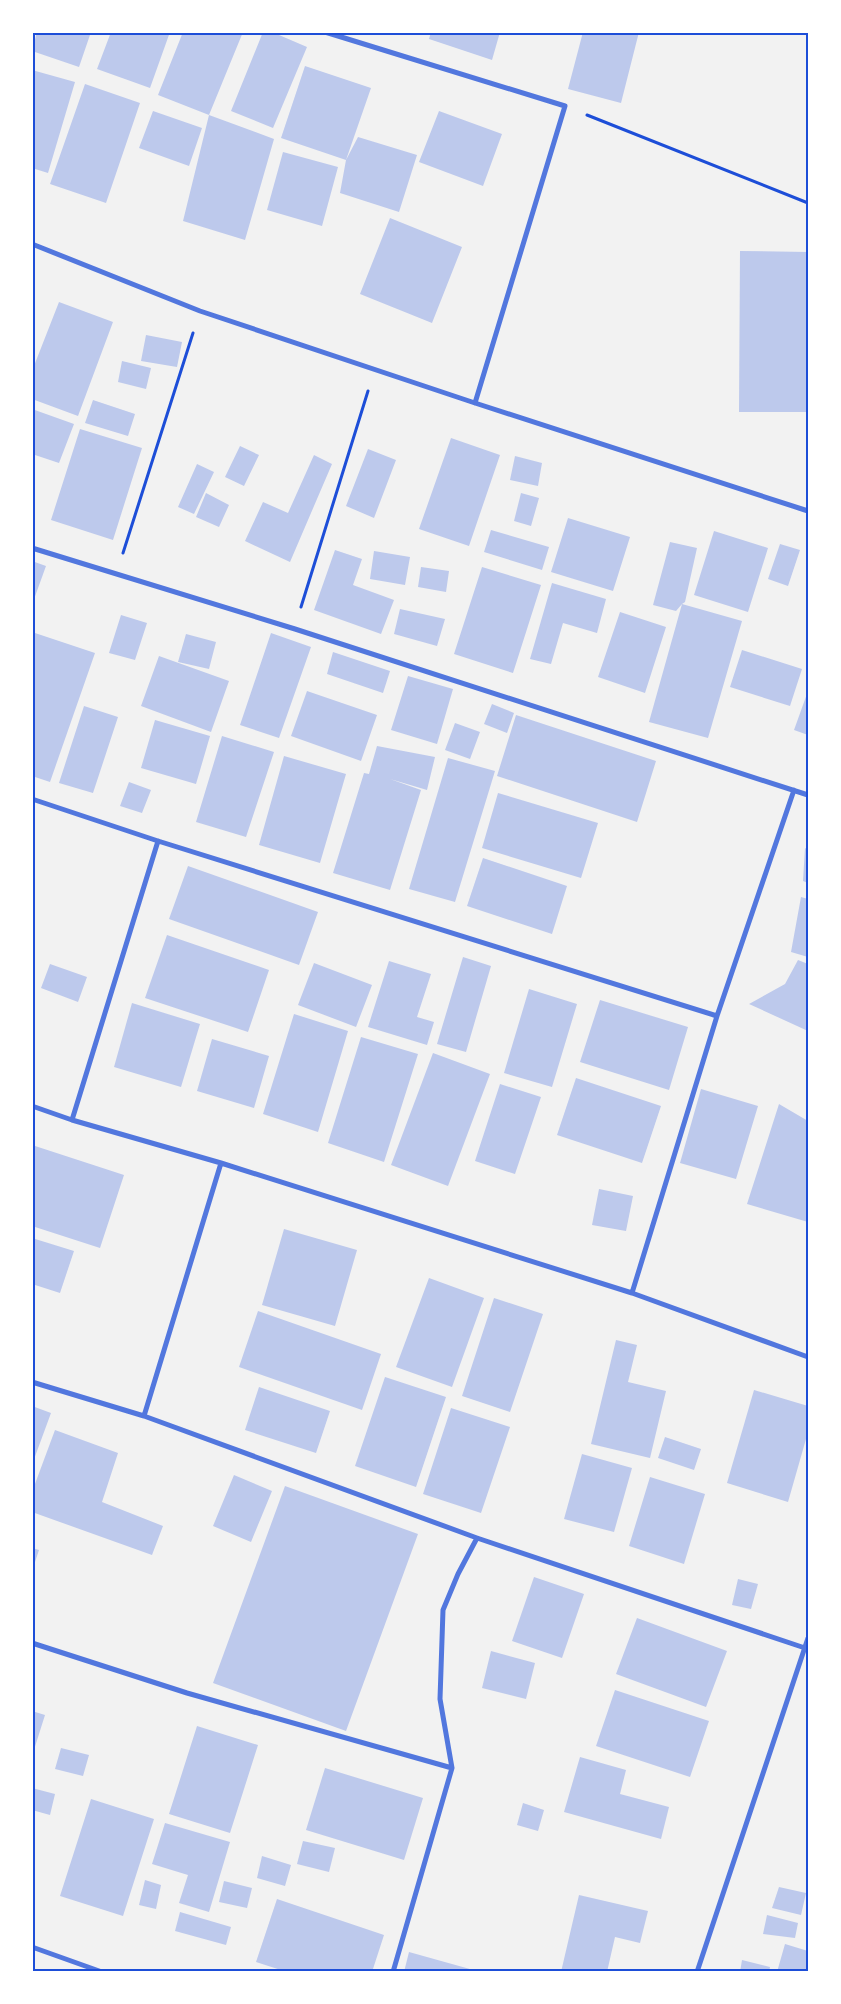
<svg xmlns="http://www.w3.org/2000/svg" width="841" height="2004" viewBox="0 0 841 2004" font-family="'Noto Sans',sans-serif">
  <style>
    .building { fill: #bdc9ec }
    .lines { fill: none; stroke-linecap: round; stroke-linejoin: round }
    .path { stroke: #1d4ed8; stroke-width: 3 }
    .minor { stroke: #5277de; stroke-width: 5 }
    .neatline { fill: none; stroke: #1d4ed8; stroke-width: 2 }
  </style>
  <rect width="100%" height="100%" fill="#f2f2f2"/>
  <!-- building -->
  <path class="building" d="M 37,32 L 91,32 L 79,67 L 32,51 Z
    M 111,32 L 170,32 L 150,88 L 97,69 Z
    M 183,32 L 243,32 L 209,115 L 158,95 Z
    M 263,32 L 272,32 L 307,47 L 273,128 L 231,111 Z
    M 431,32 L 500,32 L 492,60 L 429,39 Z
    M 583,32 L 639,32 L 621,103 L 568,89 Z
    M 305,66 L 371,88 L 346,160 L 358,137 L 417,155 L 399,212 L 340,193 L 346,160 L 281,138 Z
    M 32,70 L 75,82 L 48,173 L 32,168 Z
    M 85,84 L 140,103 L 106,203 L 50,184 Z
    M 153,111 L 202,128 L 189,166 L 139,148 Z
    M 439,111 L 502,134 L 483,186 L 419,162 Z
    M 209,115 L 274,139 L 245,240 L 183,221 Z
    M 283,152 L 338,167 L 322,226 L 267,210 Z
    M 390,218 L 462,247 L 432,323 L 360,294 Z
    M 740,251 L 808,252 L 808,412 L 739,412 Z
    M 59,302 L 113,322 L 78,416 L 32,399 L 32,371 Z
    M 146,335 L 182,342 L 177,367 L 141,361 Z
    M 122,361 L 151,368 L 146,389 L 118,382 Z
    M 93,400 L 135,414 L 128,436 L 85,423 Z
    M 32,409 L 74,424 L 59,463 L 32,454 Z
    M 80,429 L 142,448 L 113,540 L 51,520 Z
    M 451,438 L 500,455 L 469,546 L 419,529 Z
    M 240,446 L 259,455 L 244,486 L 225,477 Z
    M 368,449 L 396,460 L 374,518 L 346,506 Z
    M 314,455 L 332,464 L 290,562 L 245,541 L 263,502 L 288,513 Z
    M 515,456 L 542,463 L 538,486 L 510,480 Z
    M 197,464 L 214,472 L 194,514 L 178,507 Z
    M 206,493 L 229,505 L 219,527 L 196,517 Z
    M 521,493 L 539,498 L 531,526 L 514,521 Z
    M 568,518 L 630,537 L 613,591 L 551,572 Z
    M 491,530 L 549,547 L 542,570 L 484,552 Z
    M 714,531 L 768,548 L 748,612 L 694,595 Z
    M 670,542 L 697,548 L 685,602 L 682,604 L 742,621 L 708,738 L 649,722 L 682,604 L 676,611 L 653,605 Z
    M 780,544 L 800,550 L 788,586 L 768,579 Z
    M 335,550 L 362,559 L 353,585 L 394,600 L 381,634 L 314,610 Z
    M 374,551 L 410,557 L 405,585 L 370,579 Z
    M 32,561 L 46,566 L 33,602 L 32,602 Z
    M 421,567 L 449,571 L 446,592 L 418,587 Z
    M 482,567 L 541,585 L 513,673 L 454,654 Z
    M 552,583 L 606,599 L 597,633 L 563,623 L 551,664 L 530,659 Z
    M 400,609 L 445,619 L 437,646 L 394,634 Z
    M 620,612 L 666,627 L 645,693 L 598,677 Z
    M 121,615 L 147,623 L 135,660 L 109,653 Z
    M 32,632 L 95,653 L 50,782 L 32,776 Z
    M 271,633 L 311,647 L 279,738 L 240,725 Z
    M 186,634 L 216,642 L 209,669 L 178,662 Z
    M 742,650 L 802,669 L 790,706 L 730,687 Z
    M 333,652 L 390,671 L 383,693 L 327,674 Z
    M 159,656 L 229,681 L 211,732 L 141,706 Z
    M 408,676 L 453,689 L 437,744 L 391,730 Z
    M 307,691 L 377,715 L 361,761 L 291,736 Z
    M 808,691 L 808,735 L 794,730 Z
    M 492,704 L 514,713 L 507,733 L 484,724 Z
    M 84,706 L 118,717 L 93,793 L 59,783 Z
    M 516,715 L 656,761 L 637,822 L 497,776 Z
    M 155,720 L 210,736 L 196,784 L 141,768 Z
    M 455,723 L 480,732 L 470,759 L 445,750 Z
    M 222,736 L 274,752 L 246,837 L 196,822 Z
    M 377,746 L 435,757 L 427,790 L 390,779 L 421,790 L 390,890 L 333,873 L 364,773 L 369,774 Z
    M 284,756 L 346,774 L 320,863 L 259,845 Z
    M 448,758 L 495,771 L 455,902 L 409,889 Z
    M 129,782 L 151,790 L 142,813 L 120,806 Z
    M 498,793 L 598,823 L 581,878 L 482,848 Z
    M 805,848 L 808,850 L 808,883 L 803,881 Z
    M 483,858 L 567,886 L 552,934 L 467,906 Z
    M 188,866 L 318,912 L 299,965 L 169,919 Z
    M 801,897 L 808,899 L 808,957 L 791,952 Z
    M 167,935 L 269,970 L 248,1032 L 145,998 Z
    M 463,957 L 491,966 L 466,1052 L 437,1044 Z
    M 798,960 L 808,964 L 808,1031 L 749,1004 L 785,984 Z
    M 389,961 L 431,974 L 417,1017 L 434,1022 L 427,1045 L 368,1027 Z
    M 314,963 L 372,985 L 356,1027 L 298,1005 Z
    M 50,964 L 87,977 L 78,1002 L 41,988 Z
    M 529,989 L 577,1004 L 552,1087 L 504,1073 Z
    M 600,1000 L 688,1027 L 669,1090 L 580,1062 Z
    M 132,1003 L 200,1024 L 181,1087 L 114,1067 Z
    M 294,1014 L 348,1031 L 318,1132 L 263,1114 Z
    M 361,1037 L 418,1054 L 384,1162 L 328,1143 Z
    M 212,1039 L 269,1056 L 254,1108 L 197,1091 Z
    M 433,1053 L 490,1074 L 448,1186 L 391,1165 Z
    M 576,1078 L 661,1106 L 642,1163 L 557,1135 Z
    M 500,1084 L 541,1097 L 515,1174 L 475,1161 Z
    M 701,1089 L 758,1106 L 736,1179 L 680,1163 Z
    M 779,1104 L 808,1121 L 808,1222 L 747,1204 Z
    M 32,1145 L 124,1175 L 100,1248 L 32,1226 Z
    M 599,1189 L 633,1196 L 626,1231 L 592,1225 Z
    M 284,1229 L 357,1250 L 335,1326 L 262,1305 Z
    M 32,1238 L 74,1251 L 60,1293 L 32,1284 Z
    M 429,1278 L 484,1298 L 452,1387 L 396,1367 Z
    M 494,1298 L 543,1314 L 510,1412 L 462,1396 Z
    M 258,1311 L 381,1354 L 362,1410 L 239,1367 Z
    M 616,1340 L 637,1345 L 628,1382 L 666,1391 L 650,1458 L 591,1444 Z
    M 385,1377 L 446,1397 L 416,1487 L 355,1466 Z
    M 259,1387 L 330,1411 L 316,1453 L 245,1430 Z
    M 754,1390 L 808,1406 L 808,1432 L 788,1502 L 727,1483 Z
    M 32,1406 L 51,1413 L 33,1462 L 32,1462 Z
    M 451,1408 L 510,1427 L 481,1513 L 423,1494 Z
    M 55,1430 L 118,1453 L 102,1502 L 163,1526 L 152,1555 L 32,1512 L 32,1492 Z
    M 665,1437 L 701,1449 L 694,1470 L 658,1458 Z
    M 582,1454 L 632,1468 L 614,1532 L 564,1519 Z
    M 234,1475 L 272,1491 L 251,1542 L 213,1526 Z
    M 650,1477 L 705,1494 L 684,1564 L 629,1546 Z
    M 285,1486 L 418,1534 L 346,1731 L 213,1683 Z
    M 32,1548 L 39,1550 L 33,1568 L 32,1568 Z
    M 534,1577 L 584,1594 L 562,1658 L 512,1641 Z
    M 738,1579 L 758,1584 L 751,1609 L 732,1605 Z
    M 637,1618 L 727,1651 L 706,1707 L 616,1674 Z
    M 491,1651 L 535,1663 L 526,1699 L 482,1688 Z
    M 615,1690 L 709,1721 L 690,1777 L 596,1746 Z
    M 32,1711 L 45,1715 L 33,1753 L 32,1753 Z
    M 197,1726 L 258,1745 L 230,1833 L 169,1814 Z
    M 61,1748 L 89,1755 L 83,1776 L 55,1769 Z
    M 580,1757 L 626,1770 L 620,1794 L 669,1807 L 661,1839 L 564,1812 Z
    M 325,1768 L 423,1798 L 404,1860 L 306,1830 Z
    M 32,1788 L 55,1794 L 50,1815 L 32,1810 Z
    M 91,1799 L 154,1819 L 123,1916 L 60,1896 Z
    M 523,1803 L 544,1810 L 538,1831 L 517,1825 Z
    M 165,1823 L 230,1842 L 209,1912 L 179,1903 L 188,1875 L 152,1864 Z
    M 303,1841 L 335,1848 L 329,1872 L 297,1864 Z
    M 262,1856 L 291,1865 L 285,1886 L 257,1878 Z
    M 145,1880 L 161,1885 L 156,1909 L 139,1905 Z
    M 224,1881 L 252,1888 L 247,1908 L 219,1902 Z
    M 779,1887 L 806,1893 L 801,1915 L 772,1908 Z
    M 579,1895 L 648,1911 L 640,1943 L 615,1937 L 607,1972 L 561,1972 Z
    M 277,1899 L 384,1935 L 372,1972 L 287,1972 L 256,1962 Z
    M 180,1912 L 231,1927 L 226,1945 L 175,1931 Z
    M 767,1915 L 798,1923 L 795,1938 L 763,1934 Z
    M 785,1944 L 808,1951 L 808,1972 L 777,1972 Z
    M 409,1952 L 477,1971 L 477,1972 L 404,1972 Z
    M 742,1960 L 770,1967 L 769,1972 L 740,1972 Z"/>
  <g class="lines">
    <!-- path -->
    <path class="path" d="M 587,115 L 808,203
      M 123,553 L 193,333
      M 301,607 L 368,391"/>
    <!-- minor -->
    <path class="minor" d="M 325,32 L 565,106 L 475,403
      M 32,244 L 200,311 L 475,403 L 808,511
      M 32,548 L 295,629 L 808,795
      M 32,799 L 158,841 L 717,1016
      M 32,1106 L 72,1120 L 221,1163 L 632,1293 L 808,1357
      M 72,1120 L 158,841
      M 632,1293 L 717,1016 L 794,790
      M 32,1382 L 144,1416 L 477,1538 L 805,1648
      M 144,1416 L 221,1163
      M 32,1643 L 187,1693 L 452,1768
      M 32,1947 L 102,1972
      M 393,1972 L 452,1768 L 440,1699 L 443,1610 L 458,1574 L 477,1538
      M 697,1972 L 808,1638"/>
  </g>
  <!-- border -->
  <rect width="841" height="2004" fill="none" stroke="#ffffff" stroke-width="68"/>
  <rect x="34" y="34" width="773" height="1936" class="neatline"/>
</svg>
